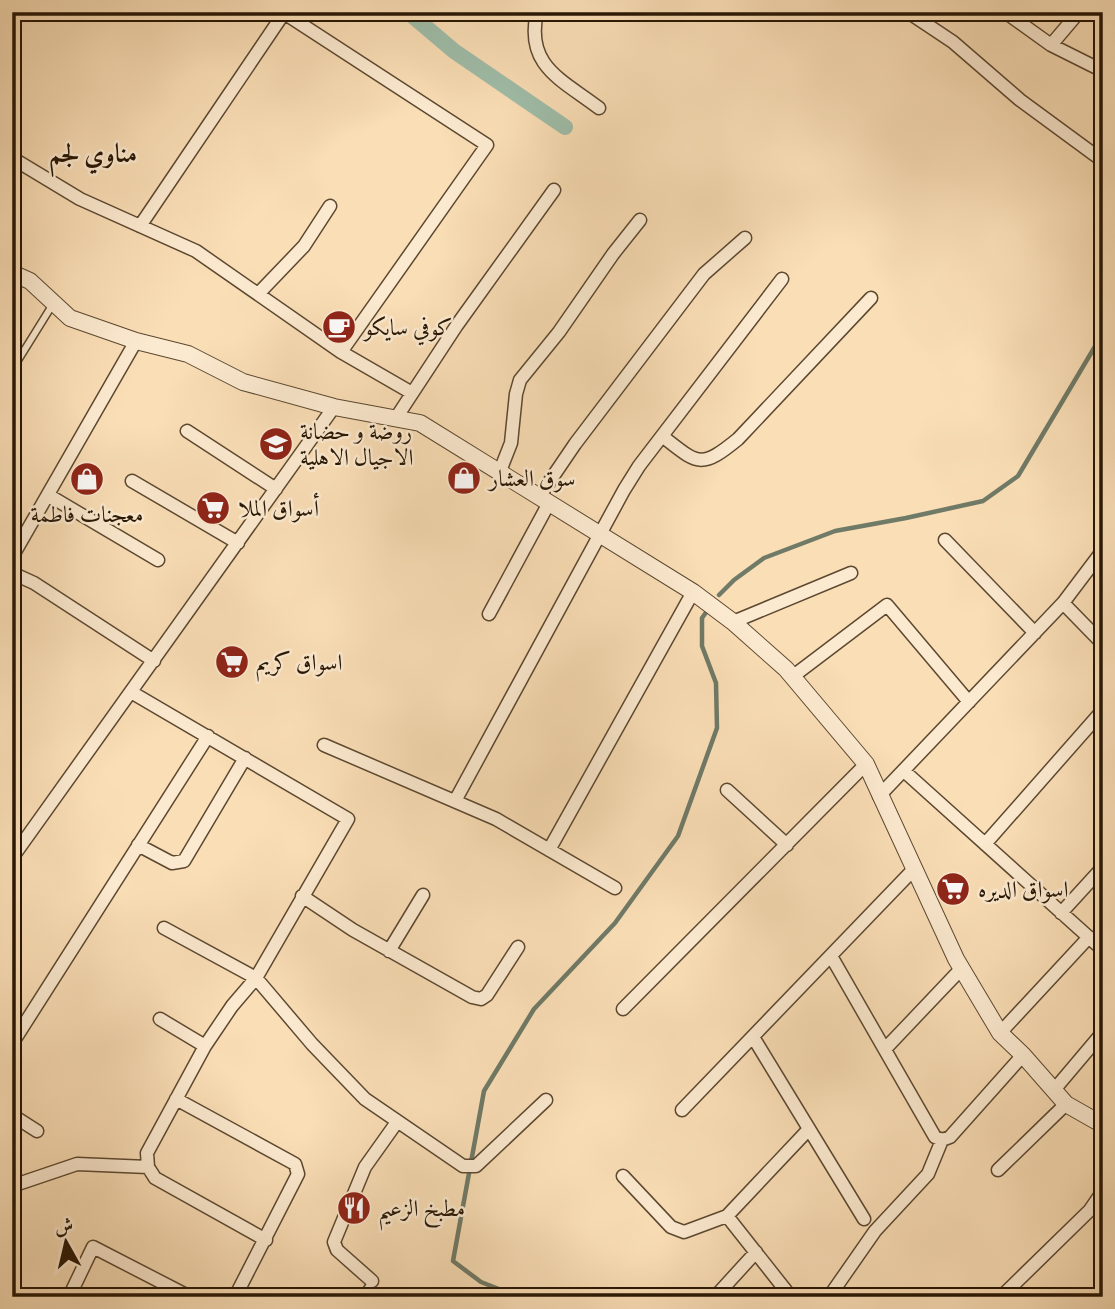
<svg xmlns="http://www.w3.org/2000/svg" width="1115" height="1309" viewBox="0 0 1115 1309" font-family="'IM FELL Double Pica',Amiri,serif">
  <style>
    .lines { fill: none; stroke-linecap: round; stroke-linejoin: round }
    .stream { stroke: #6f7a67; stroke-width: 4.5 }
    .canal { stroke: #9fbda9; stroke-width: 16 }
    .service-casing { stroke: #5c4830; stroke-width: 9 }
    .minor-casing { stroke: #5c4830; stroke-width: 15 }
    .tertiary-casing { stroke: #5c4830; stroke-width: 18 }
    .service { stroke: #fcead0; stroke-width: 6 }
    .minor { stroke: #fcead0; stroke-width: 12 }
    .tertiary { stroke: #fcead0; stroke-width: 16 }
    .labels { text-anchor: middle; stroke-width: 5; stroke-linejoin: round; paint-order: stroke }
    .poi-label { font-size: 23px; fill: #271604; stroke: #fcead0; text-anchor: start }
    .quarter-label { font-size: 26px; font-weight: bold; fill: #271604; stroke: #fcead0 }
  </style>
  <rect width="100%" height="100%" fill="#fadeb6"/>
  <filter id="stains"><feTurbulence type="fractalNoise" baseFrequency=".00286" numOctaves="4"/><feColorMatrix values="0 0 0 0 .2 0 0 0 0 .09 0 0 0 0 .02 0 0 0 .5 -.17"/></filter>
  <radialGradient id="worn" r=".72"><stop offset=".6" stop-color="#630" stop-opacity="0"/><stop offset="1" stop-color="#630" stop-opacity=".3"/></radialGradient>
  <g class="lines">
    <!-- stream -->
    <path class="stream" d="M 719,595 L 734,580 L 764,558 L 835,531 L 906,518 L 983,501 L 1018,476 L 1103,333
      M 519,1297 L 481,1282 L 453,1261 L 484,1091 L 534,1009 L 615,923 L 678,836 L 717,728 L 716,683 L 702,646 L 702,618 L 707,611"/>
    <!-- canal -->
    <path class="canal" d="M 408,12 L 454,51 L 565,127"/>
    <!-- service casing -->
    <g class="service-casing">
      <path id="service" d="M 12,370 L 53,304
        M 362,1297 L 372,1281"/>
    </g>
    <!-- minor casing -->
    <g class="minor-casing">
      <path id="minor" d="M 537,12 C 525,66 561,79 599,108
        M 908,12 L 953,42 L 1020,100 L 1103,161
        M 1005,12 L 1051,45 L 1103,71
        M 1051,45 L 1079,12
        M 12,158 L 80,199 L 196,251 L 341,352 L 412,393
        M 140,226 L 284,13 L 487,145 L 341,352
        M 258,294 L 304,246 L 330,206
        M 396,418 L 457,325 L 554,190
        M 187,431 L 276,489
        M 662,436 C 698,464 700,470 738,439 L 871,298
        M 500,471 L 511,443 L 516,394 L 520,380 L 559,332 L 613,254 L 640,220
        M 132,481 L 238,543
        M 48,495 L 158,560
        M 539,497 L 575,444 L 704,274 L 745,238
        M 945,540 L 1035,633
        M 12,557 L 136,341
        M 12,573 L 34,583 L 154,661
        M 1063,603 L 1103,644
        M 489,614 L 549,503
        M 733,622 L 851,573
        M 792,677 L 887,605 L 969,702
        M 131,692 L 348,819 L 256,978 L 232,1006 L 205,1046 L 147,1153 L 148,1167 L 155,1178 L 266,1240
        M 324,745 L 496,819 L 615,888
        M 904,771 L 1103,950
        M 727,790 L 787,845
        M 879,796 L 1063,603 L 1103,550
        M 455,801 L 624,490 L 639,466 L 782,279
        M 985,844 L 1103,710
        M 138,845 L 172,863 L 184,861 L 245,758
        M 549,850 L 693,592
        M 12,858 L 334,407
        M 302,896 L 353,930 L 472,997 L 481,999 L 487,995 L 518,947
        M 1061,913 L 1103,867
        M 164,928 L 256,978 L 312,1044 L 365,1099 L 463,1166 L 476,1166 L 546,1100
        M 389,951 L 423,895
        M 831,956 L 935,1137 L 942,1140 L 950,1137 L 1023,1055
        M 623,1009 L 866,764
        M 160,1019 L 205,1046
        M 1000,1033 L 1089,937
        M 753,1037 L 864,1219
        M 15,1039 L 208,736
        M 885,1049 L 962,968
        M 1054,1090 L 1103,1032
        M 176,1099 L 295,1164 L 298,1174 L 235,1297
        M 682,1110 L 915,868
        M 12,1115 L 37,1131
        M 998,1170 L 1066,1104
        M 623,1176 L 671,1227 L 684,1232 L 727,1216 L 809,1129
        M 12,1186 L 77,1164 L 148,1167
        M 727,1216 L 791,1297
        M 372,1281 L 337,1250 L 334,1242 L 365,1167 L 397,1122
        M 69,1297 L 93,1247 L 190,1297
        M 715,1297 L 756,1252
        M 829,1297 L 875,1231 L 928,1174 L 942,1140
        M 1001,1297 L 1090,1210 L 1103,1191"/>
    </g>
    <!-- tertiary casing -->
    <g class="tertiary-casing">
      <path id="tertiary" d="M 12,273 L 30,281 L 70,318 L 136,341 L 188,354 L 243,382 L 334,407 L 420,423 L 693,592 L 733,622 L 786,669 L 866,764 L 956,959 L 1000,1033 L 1023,1055 L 1066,1104 L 1103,1125"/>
    </g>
    <!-- service -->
    <use href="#service" class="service"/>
    <!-- minor -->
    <use href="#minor" class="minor"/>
    <!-- tertiary -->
    <use href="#tertiary" class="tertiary"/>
  </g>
  <!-- icons -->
  <defs>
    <g id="cafe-disc" transform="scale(1.75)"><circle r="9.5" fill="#8f2418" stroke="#fcead0"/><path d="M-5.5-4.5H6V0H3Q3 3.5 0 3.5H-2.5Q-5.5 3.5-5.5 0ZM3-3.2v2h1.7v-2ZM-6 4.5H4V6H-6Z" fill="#fff"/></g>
    <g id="school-disc" transform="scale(1.75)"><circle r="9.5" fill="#8f2418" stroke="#fcead0"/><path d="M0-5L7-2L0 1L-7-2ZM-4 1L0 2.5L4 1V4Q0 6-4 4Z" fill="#fff"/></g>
    <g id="shop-disc" transform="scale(1.75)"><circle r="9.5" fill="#8f2418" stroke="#fcead0"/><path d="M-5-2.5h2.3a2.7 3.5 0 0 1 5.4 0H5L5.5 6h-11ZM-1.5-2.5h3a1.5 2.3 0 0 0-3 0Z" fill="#fff"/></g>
    <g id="supermarket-disc" transform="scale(1.75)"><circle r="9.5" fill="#8f2418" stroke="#fcead0"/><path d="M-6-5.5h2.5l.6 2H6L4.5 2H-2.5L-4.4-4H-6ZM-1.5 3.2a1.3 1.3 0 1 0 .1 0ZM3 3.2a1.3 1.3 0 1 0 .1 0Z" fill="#fff"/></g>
    <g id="restaurant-disc" transform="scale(1.75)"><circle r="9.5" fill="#8f2418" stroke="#fcead0"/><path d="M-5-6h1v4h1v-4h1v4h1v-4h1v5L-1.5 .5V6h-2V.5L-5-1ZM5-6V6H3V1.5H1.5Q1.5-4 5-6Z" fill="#fff"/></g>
  </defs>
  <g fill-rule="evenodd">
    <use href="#cafe-disc" x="339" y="327"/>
    <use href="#school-disc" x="276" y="444"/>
    <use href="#shop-disc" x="464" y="478"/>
    <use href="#shop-disc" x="87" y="479"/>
    <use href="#supermarket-disc" x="213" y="508"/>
    <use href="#supermarket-disc" x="232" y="662"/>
    <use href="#supermarket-disc" x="953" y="889"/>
    <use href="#restaurant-disc" x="354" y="1208"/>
  </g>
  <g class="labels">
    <!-- poi labels -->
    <g class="poi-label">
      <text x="364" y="335">كوفي سايكو</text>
      <text x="300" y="439">روضة و حضانة<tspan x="300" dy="26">الاجيال الاهلية</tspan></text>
      <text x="489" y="486">سوق العشار</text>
      <text x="238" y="516">أسواق الملا</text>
      <text x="87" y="522" text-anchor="middle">معجنات فاطمة</text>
      <text x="256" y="670">اسواق كريم</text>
      <text x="978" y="897">اسواق الديره</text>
      <text x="378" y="1216">مطبخ الزعيم</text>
    </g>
    <!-- quarter labels -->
    <g class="quarter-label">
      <text x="93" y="162">مناوي لجم</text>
    </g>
  </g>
  <!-- margin -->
  <rect width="1115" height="1309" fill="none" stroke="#fadeb6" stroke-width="42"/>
  <rect x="14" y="14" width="1087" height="1281" fill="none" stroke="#271604" stroke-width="3.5"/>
  <rect x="21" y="21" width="1073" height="1267" fill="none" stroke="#271604" stroke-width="2"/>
  <!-- north arrow -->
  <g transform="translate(66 1242) rotate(352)" stroke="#fcead0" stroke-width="5" paint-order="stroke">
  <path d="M0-5L12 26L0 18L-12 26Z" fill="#271604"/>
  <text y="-10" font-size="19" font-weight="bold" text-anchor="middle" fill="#271604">ش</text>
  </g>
  <rect width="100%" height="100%" filter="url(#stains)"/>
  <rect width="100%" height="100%" fill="url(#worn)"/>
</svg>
